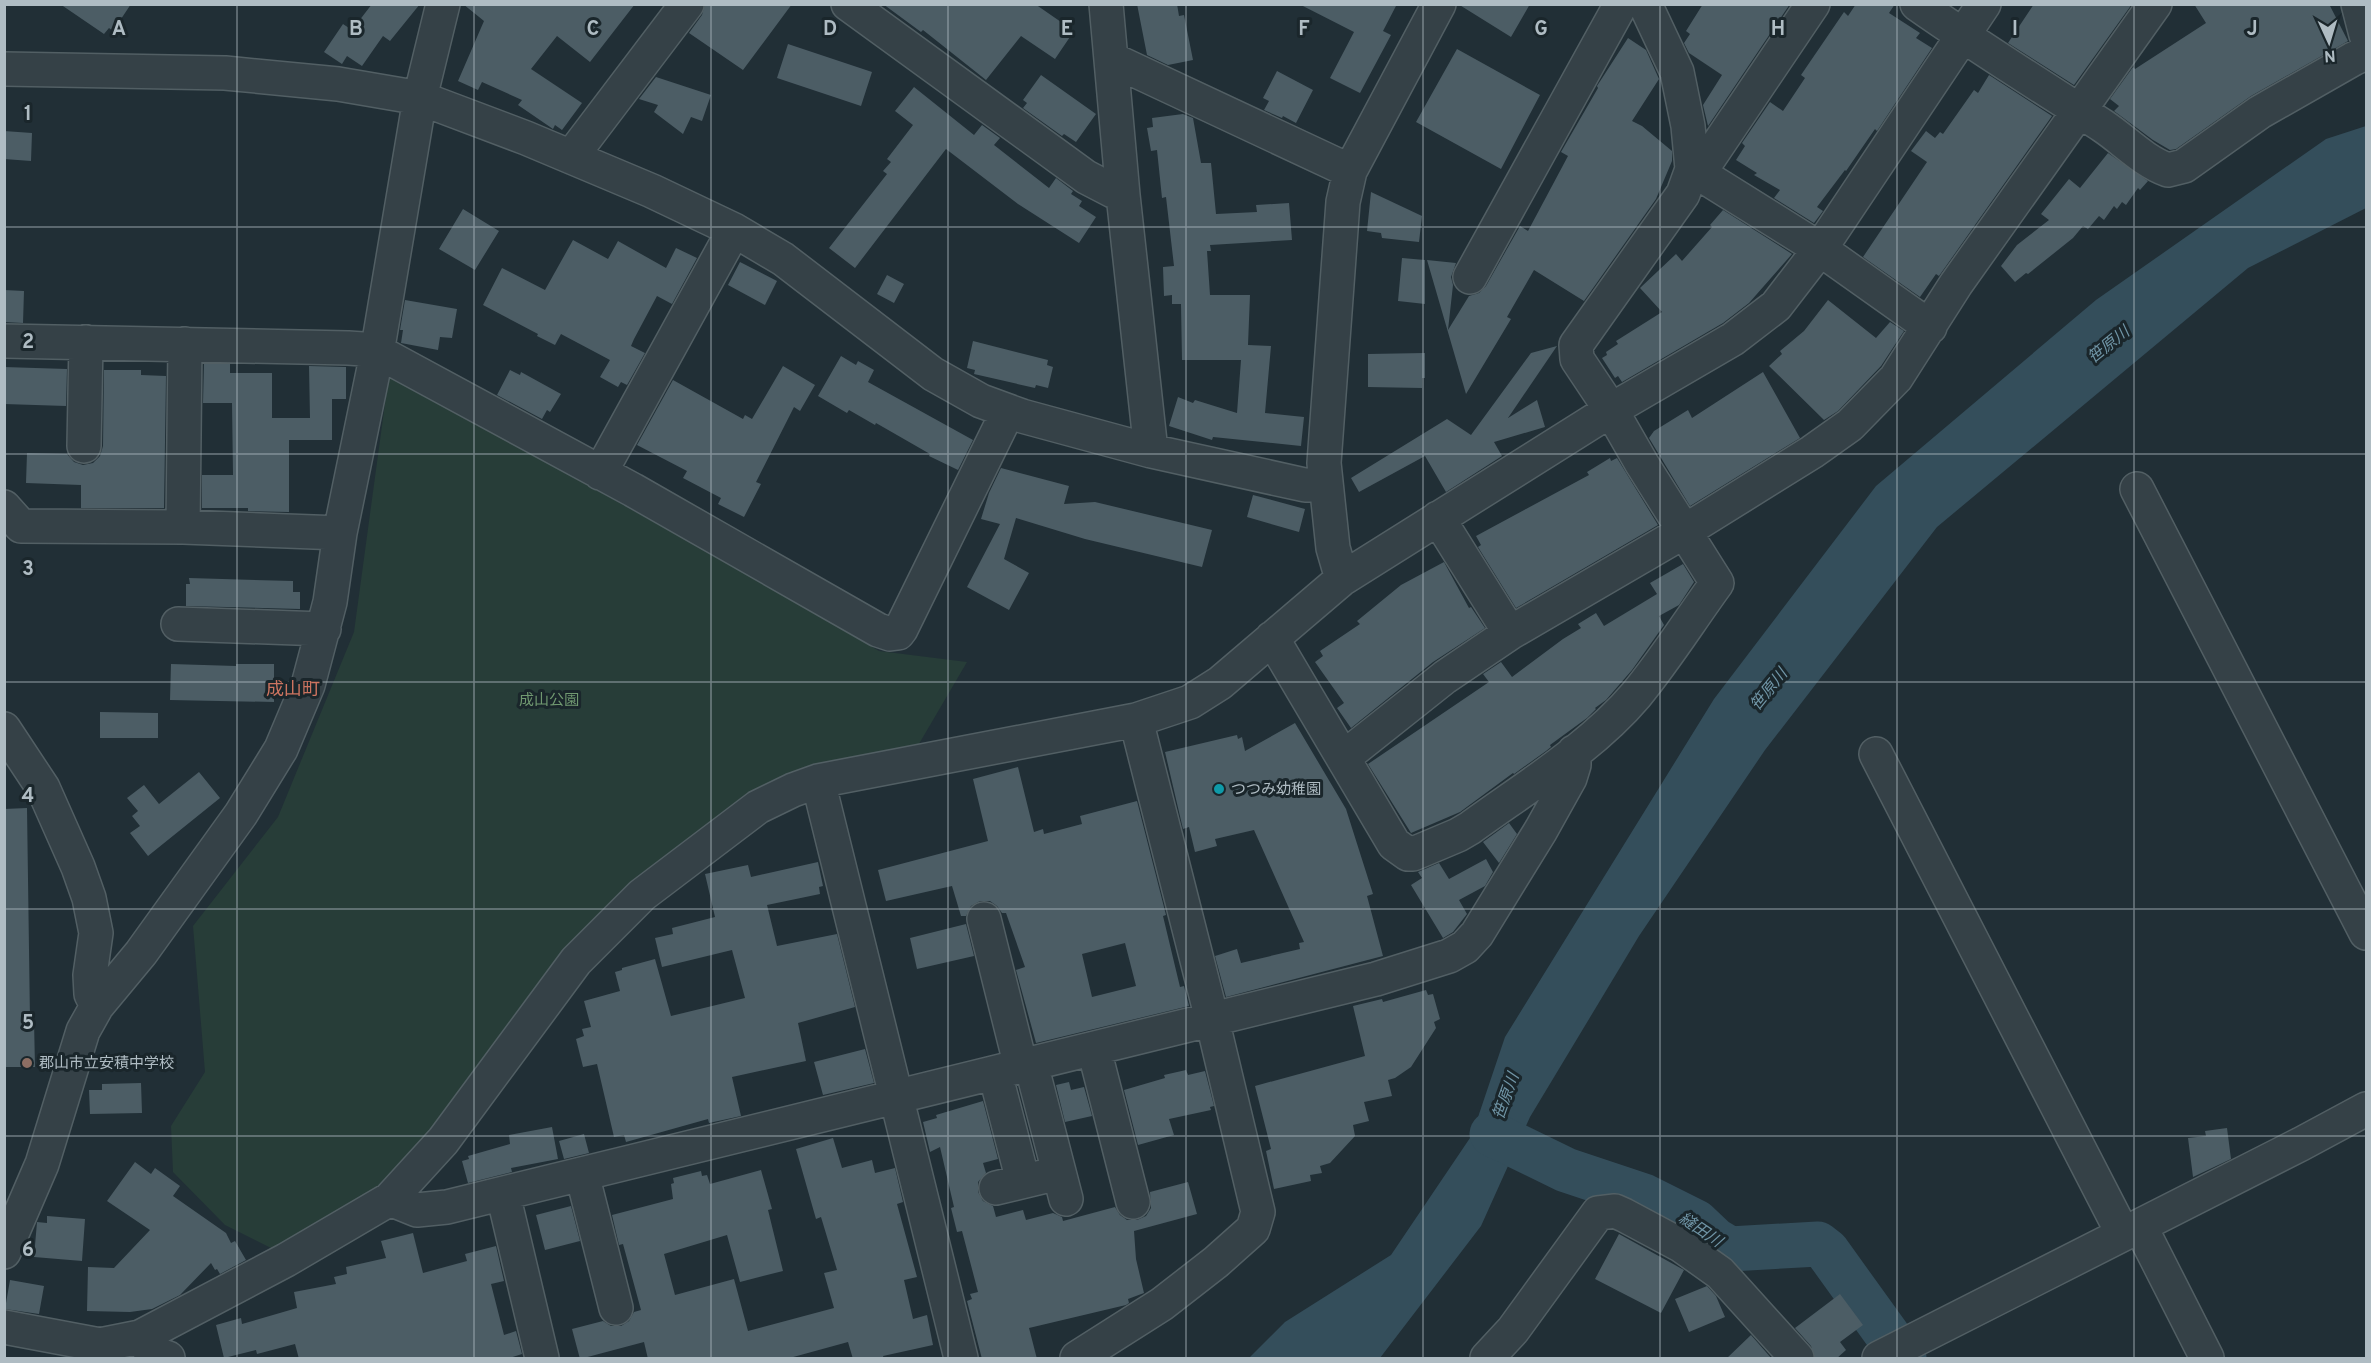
<svg xmlns="http://www.w3.org/2000/svg" width="2371" height="1363" viewBox="0 0 2371 1363" font-family="Overpass,'Noto Sans JP',sans-serif">
  <style>
    .green { fill: #273d38 }
    .water { fill: #344e5b }
    .lines { fill: none; stroke-linecap: round; stroke-linejoin: round }
    .river { stroke: #344e5b; stroke-width: 45 }
    .building { fill: #4c5d65; fill-rule: evenodd }
    .minor-casing { stroke: #525f64; stroke-width: 36 }
    .minor { stroke: #354147; stroke-width: 33 }
    .grid { fill: none; stroke: #afbcc3; stroke-width: 1.5; stroke-opacity: 0.55 }
    .culture-dot { fill: #0f9aa8; stroke: #1a262b; stroke-width: 2 }
    .education-dot { fill: #8d6e63; stroke: #1a262b; stroke-width: 2 }
    .labels { text-anchor: middle; stroke-width: 6; stroke-linejoin: round; paint-order: stroke }
    .park-label { font-size: 15px; fill: #709870; stroke: #1a262b }
    .poi-label { font-size: 15px; fill: #afbcc3; stroke: #1a262b; text-anchor: start }
    .water-label { font-size: 16px; font-style: italic; fill: #7095a6; stroke: #1a262b }
    .quarter-label { font-size: 18px; fill: #cd7460; stroke: #1a262b }
    .grid-label { font-size: 20px; text-anchor: middle; font-weight: bold; fill: #afbcc3; stroke: #1a262b; stroke-width: 6; stroke-linejoin: round; paint-order: stroke }
  </style>
  <rect width="100%" height="100%" fill="#212f36"/>
  <!-- green -->
  <path class="green" d="M 389,374 L 788,597 L 879,651 L 967,662 L 916,749 L 779,780 L 570,945 L 430,1140 L 375,1193 L 275,1250 L 225,1225 L 173,1172 L 171,1126 L 205,1072 L 193,926 L 278,817 L 354,632 Z"/>
  <!-- water -->
  <path class="water" d="M 2366,126 L 2366,208 L 2248,268 L 1937,527 L 1765,750 L 1639,936 L 1530,1117 L 1481,1226 L 1380,1358 L 1249,1358 L 1285,1322 L 1391,1255 L 1472,1135 L 1505,1037 L 1714,699 L 1876,486 L 2096,300 L 2326,139 Z"/>
  <g class="lines">
    <!-- river -->
    <path class="river" d="M 1492,1134 L 1566,1170 L 1644,1196 L 1696,1222 L 1715,1240 L 1730,1249 L 1818,1244 L 1827,1251 L 1904,1358"/>
  </g>
  <!-- building -->
  <path class="building" d="M 60,4 L 131,4 L 113,31 L 109,28 L 104,34 Z
    M 372,4 L 420,4 L 390,41 L 383,36 L 362,66 L 347,56 L 342,64 L 324,52 L 343,24 L 352,30 Z
    M 463,4 L 635,4 L 590,62 L 557,36 L 531,69 L 582,103 L 562,130 L 555,125 L 553,129 L 518,105 L 522,100 L 482,82 L 478,90 L 458,81 L 484,21 Z
    M 705,4 L 792,4 L 743,70 L 689,33 L 702,15 Z
    M 883,4 L 1035,4 L 1074,31 L 1055,59 L 1021,36 L 986,80 L 923,30 L 921,32 Z
    M 1137,4 L 1177,4 L 1179,16 L 1184,15 L 1193,60 L 1168,65 L 1147,55 Z
    M 1299,4 L 1397,4 L 1383,31 L 1391,35 L 1360,93 L 1330,78 L 1354,32 Z
    M 1458,4 L 1530,4 L 1511,37 Z
    M 1703,4 L 1790,4 L 1708,126 L 1703,105 L 1722,75 L 1689,53 L 1684,43 L 1690,34 L 1686,31 Z
    M 1856,4 L 1895,4 L 1889,13 L 1920,33 L 1916,38 L 1932,48 L 1877,131 L 1875,129 L 1846,171 L 1845,170 L 1817,207 L 1823,211 L 1814,223 L 1774,198 L 1780,190 L 1754,175 L 1757,173 L 1736,160 L 1745,146 L 1742,143 L 1770,102 L 1783,111 L 1805,78 L 1801,75 L 1844,12 L 1848,16 Z
    M 2034,4 L 2132,4 L 2074,85 L 2008,43 Z
    M 2194,4 L 2329,4 L 2348,41 L 2251,96 L 2176,149 L 2170,150 L 2153,140 L 2114,111 L 2119,106 L 2110,99 L 2133,67 L 2135,69 L 2206,23 Z
    M 1628,38 L 1646,50 L 1659,79 L 1632,121 L 1642,126 L 1672,151 L 1672,161 L 1656,199 L 1584,301 L 1534,270 L 1507,317 L 1511,319 L 1466,394 L 1427,260 L 1456,263 L 1451,277 L 1453,285 L 1448,330 L 1469,296 L 1479,293 L 1486,286 L 1520,226 L 1528,231 L 1568,156 L 1561,152 L 1598,88 L 1597,86 Z
    M 788,44 L 872,72 L 861,106 L 777,78 Z
    M 1457,49 L 1540,95 L 1501,169 L 1416,122 Z
    M 1277,71 L 1313,90 L 1296,123 L 1283,116 L 1282,118 L 1264,110 L 1269,101 L 1263,98 Z
    M 1041,75 L 1096,114 L 1076,142 L 1064,134 L 1062,136 L 1023,108 L 1027,103 L 1023,100 Z
    M 1989,75 L 2052,116 L 1939,276 L 1936,274 L 1920,297 L 1863,257 L 1927,162 L 1911,151 L 1926,131 L 1935,138 L 1940,132 L 1943,134 L 1974,90 L 1978,93 Z
    M 656,77 L 711,95 L 702,121 L 691,117 L 683,134 L 654,112 L 658,105 L 639,99 Z
    M 914,87 L 974,135 L 982,125 L 1000,138 L 994,145 L 1049,188 L 1056,178 L 1073,191 L 1071,194 L 1082,201 L 1079,206 L 1096,217 L 1079,243 L 1018,204 L 946,149 L 855,268 L 829,248 L 887,174 L 883,171 L 891,162 L 887,159 L 913,125 L 895,111 Z
    M 1183,114 L 1193,118 L 1201,163 L 1211,163 L 1216,214 L 1257,212 L 1256,205 L 1289,203 L 1292,240 L 1210,245 L 1211,251 L 1207,251 L 1210,295 L 1250,295 L 1248,345 L 1271,346 L 1265,413 L 1304,417 L 1301,446 L 1213,437 L 1212,440 L 1169,426 L 1178,397 L 1193,403 L 1195,400 L 1237,413 L 1241,360 L 1182,360 L 1181,304 L 1172,304 L 1172,295 L 1164,296 L 1163,267 L 1174,266 L 1166,197 L 1162,198 L 1157,150 L 1151,151 L 1147,128 L 1153,127 L 1152,118 Z
    M 4,131 L 32,133 L 31,161 L 4,159 Z
    M 2108,153 L 2148,181 L 2140,190 L 2138,188 L 2126,205 L 2122,202 L 2117,209 L 2114,206 L 2104,220 L 2099,216 L 2088,229 L 2083,226 L 2073,238 L 2028,274 L 2026,273 L 2015,282 L 2001,266 L 2017,245 L 2049,220 L 2041,214 L 2069,179 L 2080,188 Z
    M 1371,192 L 1422,216 L 1419,242 L 1382,238 L 1381,233 L 1367,231 Z
    M 463,209 L 499,231 L 475,270 L 439,249 Z
    M 1723,210 L 1792,254 L 1749,303 L 1723,323 L 1622,382 L 1618,376 L 1615,378 L 1602,358 L 1607,355 L 1606,352 L 1618,344 L 1616,341 L 1662,312 L 1640,288 L 1676,254 L 1682,261 L 1712,227 L 1710,225 Z
    M 573,240 L 608,259 L 618,241 L 666,268 L 676,248 L 697,258 L 672,304 L 657,296 L 634,339 L 631,346 L 645,353 L 627,385 L 621,382 L 618,387 L 600,377 L 610,360 L 561,334 L 555,345 L 537,336 L 538,334 L 483,305 L 502,268 L 545,290 Z
    M 1402,258 L 1425,260 L 1425,304 L 1398,301 Z
    M 740,262 L 777,281 L 765,305 L 728,285 Z
    M 887,275 L 904,284 L 894,303 L 877,294 Z
    M 4,290 L 24,291 L 23,323 L 4,322 Z
    M 405,300 L 457,309 L 452,338 L 440,337 L 438,350 L 401,343 L 403,330 L 400,330 Z
    M 1828,300 L 1876,338 L 1890,322 L 1904,331 L 1881,366 L 1838,411 L 1824,420 L 1769,366 L 1782,354 L 1780,351 L 1804,331 Z
    M 973,341 L 1048,360 L 1047,365 L 1053,367 L 1048,388 L 1036,385 L 1035,388 L 974,374 L 975,370 L 967,368 Z
    M 1557,346 L 1508,418 L 1537,400 L 1545,427 L 1494,442 L 1502,456 L 1446,492 L 1425,456 L 1359,492 L 1351,478 L 1447,419 L 1471,435 L 1531,353 Z
    M 1425,353 L 1425,378 L 1422,378 L 1422,388 L 1368,387 L 1368,354 Z
    M 841,356 L 856,365 L 858,361 L 874,370 L 868,382 L 973,440 L 958,470 L 929,456 L 930,454 L 876,423 L 875,425 L 849,410 L 847,413 L 818,396 Z
    M 204,364 L 230,364 L 230,373 L 272,373 L 272,418 L 310,418 L 309,366 L 346,367 L 346,399 L 332,399 L 332,440 L 289,440 L 289,512 L 248,511 L 248,508 L 202,508 L 202,475 L 233,475 L 232,403 L 203,403 Z
    M 783,366 L 815,385 L 800,411 L 794,407 L 756,482 L 761,484 L 744,517 L 718,504 L 721,498 L 683,478 L 687,471 L 637,445 L 673,380 L 743,419 L 745,415 L 752,419 Z
    M 4,367 L 67,369 L 66,406 L 4,404 Z
    M 104,370 L 141,370 L 141,375 L 166,376 L 164,508 L 81,508 L 81,485 L 26,483 L 27,453 L 67,454 L 74,462 L 83,465 L 93,463 L 100,456 L 103,446 Z
    M 510,370 L 520,375 L 521,372 L 561,394 L 550,412 L 547,410 L 542,419 L 497,395 Z
    M 1763,372 L 1800,438 L 1690,506 L 1649,438 L 1654,431 L 1688,410 L 1692,418 Z
    M 1610,458 L 1611,461 L 1617,458 L 1658,525 L 1516,608 L 1478,547 L 1481,545 L 1476,536 L 1589,475 L 1587,472 Z
    M 1001,468 L 1069,486 L 1064,504 L 1095,502 L 1212,530 L 1202,567 L 1085,539 L 1016,518 L 1004,559 L 1029,573 L 1009,610 L 967,587 L 1000,524 L 981,519 L 989,493 Z
    M 1253,495 L 1305,509 L 1299,532 L 1247,517 Z
    M 1444,562 L 1469,608 L 1471,607 L 1485,628 L 1433,662 L 1351,728 L 1337,708 L 1344,703 L 1315,662 L 1323,656 L 1320,651 L 1360,624 L 1357,621 L 1401,585 Z
    M 1683,564 L 1694,582 L 1679,605 L 1659,616 L 1664,625 L 1632,670 L 1606,700 L 1595,708 L 1596,709 L 1587,718 L 1550,745 L 1551,747 L 1546,751 L 1514,774 L 1513,773 L 1460,812 L 1411,833 L 1368,764 L 1489,682 L 1483,674 L 1501,662 L 1512,677 L 1563,639 L 1581,628 L 1578,624 L 1596,613 L 1604,626 L 1657,594 L 1650,583 Z
    M 189,578 L 293,581 L 293,592 L 300,592 L 300,609 L 186,606 L 186,584 L 190,584 Z
    M 171,664 L 236,666 L 236,664 L 274,664 L 274,702 L 170,700 Z
    M 100,712 L 158,713 L 158,738 L 100,738 Z
    M 1295,723 L 1346,809 L 1373,894 L 1367,896 L 1383,956 L 1226,997 L 1215,956 L 1237,949 L 1241,963 L 1300,949 L 1299,943 L 1304,942 L 1254,830 L 1215,839 L 1217,846 L 1195,852 L 1189,827 L 1183,829 L 1165,752 L 1237,735 L 1238,739 L 1242,737 L 1245,751 Z
    M 1018,767 L 1034,832 L 1043,829 L 1044,834 L 1082,824 L 1080,816 L 1137,801 L 1166,915 L 1163,916 L 1180,987 L 1184,986 L 1189,1006 L 1036,1043 L 1016,970 L 1025,967 L 1006,913 L 1002,913 L 997,906 L 990,901 L 980,901 L 971,906 L 966,916 L 961,916 L 952,886 L 886,901 L 878,870 L 988,841 L 973,779 ZM 1125,943 L 1136,986 L 1092,997 L 1082,954 Z
    M 199,772 L 220,798 L 148,856 L 130,833 L 140,826 L 132,816 L 138,811 L 127,798 L 144,785 L 159,804 Z
    M 27,808 L 30,1020 L 34,1020 L 35,1067 L 4,1067 L 4,809 Z
    M 1509,823 L 1517,834 L 1499,863 L 1483,842 Z
    M 1486,859 L 1493,872 L 1485,886 L 1459,900 L 1467,914 L 1453,932 L 1443,938 L 1411,885 L 1422,878 L 1418,872 L 1439,863 L 1449,879 Z
    M 818,862 L 823,886 L 819,887 L 820,894 L 767,905 L 777,946 L 837,934 L 855,1007 L 798,1023 L 806,1061 L 732,1077 L 741,1116 L 709,1123 L 708,1119 L 626,1142 L 624,1135 L 614,1137 L 597,1064 L 583,1067 L 576,1039 L 584,1036 L 582,1029 L 591,1027 L 584,1001 L 620,991 L 615,972 L 622,970 L 622,968 L 655,959 L 671,1016 L 745,998 L 732,950 L 662,967 L 655,938 L 673,934 L 672,928 L 715,917 L 705,874 L 748,865 L 751,877 Z
    M 966,924 L 974,956 L 917,969 L 910,938 Z
    M 1426,990 L 1428,995 L 1433,994 L 1440,1019 L 1434,1022 L 1436,1028 L 1411,1067 L 1395,1078 L 1388,1080 L 1392,1096 L 1364,1102 L 1369,1121 L 1353,1125 L 1355,1136 L 1330,1163 L 1320,1166 L 1322,1173 L 1310,1175 L 1311,1181 L 1274,1189 L 1266,1151 L 1271,1149 L 1255,1086 L 1365,1056 L 1353,1006 L 1382,999 L 1383,1002 Z
    M 865,1049 L 874,1083 L 823,1095 L 814,1062 Z
    M 1186,1070 L 1188,1075 L 1205,1071 L 1214,1106 L 1210,1107 L 1211,1110 L 1169,1119 L 1174,1135 L 1138,1145 L 1124,1090 L 1165,1078 L 1164,1075 Z
    M 1069,1082 L 1071,1090 L 1084,1087 L 1092,1116 L 1065,1122 L 1056,1085 Z
    M 141,1083 L 142,1113 L 90,1114 L 89,1090 L 102,1090 L 102,1084 Z
    M 983,1101 L 998,1159 L 983,1163 L 986,1173 L 978,1182 L 978,1192 L 983,1201 L 993,1206 L 996,1217 L 1023,1210 L 1026,1220 L 1053,1213 L 1062,1217 L 1063,1221 L 1115,1207 L 1120,1215 L 1127,1220 L 1137,1220 L 1146,1216 L 1151,1208 L 1150,1192 L 1188,1182 L 1197,1214 L 1134,1231 L 1136,1259 L 1144,1293 L 1128,1299 L 1129,1303 L 1126,1305 L 1029,1328 L 1037,1359 L 982,1359 L 967,1301 L 972,1299 L 970,1294 L 978,1292 L 962,1231 L 957,1232 L 951,1208 L 954,1207 L 940,1147 L 930,1152 L 923,1122 L 937,1118 L 936,1115 Z
    M 552,1127 L 558,1159 L 511,1168 L 512,1172 L 468,1183 L 462,1161 L 469,1159 L 468,1156 L 510,1144 L 509,1135 Z
    M 2227,1128 L 2231,1159 L 2193,1177 L 2188,1138 L 2206,1136 L 2205,1131 Z
    M 584,1134 L 589,1153 L 564,1159 L 559,1141 Z
    M 833,1138 L 842,1168 L 872,1160 L 875,1173 L 895,1168 L 903,1202 L 897,1204 L 917,1277 L 904,1280 L 913,1319 L 927,1315 L 933,1345 L 883,1356 L 884,1359 L 853,1359 L 848,1342 L 786,1359 L 648,1359 L 644,1342 L 580,1359 L 572,1329 L 603,1321 L 611,1326 L 621,1326 L 629,1321 L 634,1312 L 641,1310 L 623,1244 L 619,1245 L 612,1215 L 673,1199 L 671,1184 L 674,1183 L 673,1178 L 701,1171 L 702,1176 L 707,1175 L 710,1184 L 761,1170 L 772,1209 L 768,1210 L 783,1271 L 740,1282 L 727,1235 L 664,1254 L 675,1295 L 734,1279 L 748,1331 L 834,1308 L 824,1273 L 837,1270 L 821,1217 L 816,1219 L 796,1149 Z
    M 135,1162 L 151,1174 L 155,1168 L 180,1186 L 173,1196 L 226,1233 L 231,1243 L 235,1241 L 246,1260 L 220,1274 L 217,1269 L 215,1270 L 211,1263 L 180,1295 L 152,1309 L 130,1312 L 87,1311 L 88,1267 L 114,1268 L 150,1230 L 107,1201 Z
    M 571,1206 L 580,1241 L 545,1250 L 536,1215 Z
    M 47,1216 L 85,1219 L 82,1261 L 34,1257 L 37,1222 L 47,1223 Z
    M 413,1233 L 423,1273 L 467,1261 L 465,1254 L 496,1246 L 504,1281 L 491,1284 L 504,1335 L 516,1331 L 522,1354 L 506,1359 L 299,1359 L 295,1344 L 257,1354 L 256,1350 L 224,1358 L 216,1325 L 241,1318 L 242,1324 L 297,1308 L 294,1292 L 336,1284 L 334,1277 L 347,1274 L 346,1267 L 386,1258 L 381,1241 Z
    M 1619,1234 L 1684,1270 L 1661,1313 L 1595,1279 Z
    M 10,1280 L 44,1286 L 39,1314 L 5,1309 Z
    M 1707,1286 L 1716,1296 L 1725,1317 L 1689,1332 L 1675,1299 Z
    M 1840,1294 L 1863,1325 L 1840,1342 L 1846,1350 L 1836,1359 L 1815,1359 L 1811,1346 L 1795,1328 Z
    M 1751,1335 L 1772,1359 L 1726,1359 Z"/>
  <g class="lines">
    <!-- minor casing -->
    <g class="minor-casing">
      <path id="minor" d="M 848,4 L 1086,177 L 1113,191 L 1123,195
        M 1106,4 L 1123,195 L 1151,451
        M 1917,4 C 1978,47 2041,86 2103,126 C 2124,140 2143,161 2168,170 L 2184,166 L 2260,112 L 2353,59 L 2366,53
        M 2358,4 L 2366,35
        M 1111,59 L 1350,171
        M 4,69 L 225,73 L 338,84 L 420,98 L 526,138 L 652,191 L 734,230 L 783,259 L 933,374 L 981,401 L 1022,416 L 1151,451 L 1305,485 L 1325,485
        M 571,157 L 687,4
        M 1692,169 L 1820,249 L 1930,327
        M 1699,173 L 1813,4
        M 1470,277 L 1621,4
        M 4,341 L 348,348 L 363,349 L 384,355 L 633,490 L 878,630 L 890,634 L 898,633 L 901,629 L 1008,411
        M 84,446 L 86,342
        M 600,473 L 734,230
        M 2137,489 L 2366,933
        M 4,507 L 21,526 L 183,527 L 340,533
        M 1438,518 L 1510,633
        M 183,527 L 185,344
        M 1342,579 L 1333,548 L 1324,463 L 1343,202 L 1350,171 L 1439,4
        M 178,624 L 324,629
        M 1272,638 L 1394,844 L 1408,854 L 1413,854 L 1458,835 L 1470,828 C 1525,788 1592,747 1636,695 C 1665,660 1690,620 1717,583 L 1642,464 L 1611,410 L 1577,359 L 1576,345 L 1683,194 L 1692,169 L 1688,126 L 1677,72 L 1645,4
        M 4,729 L 43,788 L 78,867 L 89,898 L 96,933 L 90,975 L 91,994 L 97,1006
        M 1876,754 L 2123,1234
        M 1343,758 L 1445,677 L 1510,633 L 1685,531 L 1812,452 L 1850,425 L 1896,378 L 1956,284 L 2155,4
        M 818,781 L 961,1358
        M 984,919 L 1021,1067
        M 1094,1049 L 1133,1202
        M 1031,1064 L 1066,1199
        M 995,1073 L 1023,1181
        M 582,1174 L 616,1308
        M 996,1188 L 1046,1176
        M 503,1194 L 542,1358
        M 390,1199 L 417,1210 L 447,1207 L 1376,979 L 1449,956 L 1465,947 L 1477,934 L 1541,830 L 1570,778 L 1574,765 L 1574,752
        M 2140,1226 L 2207,1358
        M 4,1252 L 42,1164 L 83,1031 L 97,1006 L 141,953 L 241,814 L 281,749 L 308,685 L 330,602 L 340,533 L 377,353 L 420,98 L 443,4
        M 4,1327 L 100,1345 L 140,1337 L 286,1260 L 390,1199 L 443,1141 L 576,961 L 642,895 L 758,807 L 793,790 L 818,781 L 1136,720 L 1190,702 L 1220,683 L 1342,579 L 1611,410 L 1733,339 L 1776,306 L 1820,249 L 1984,4
        M 140,1337 C 148,1349 155,1354 168,1358
        M 1077,1358 L 1162,1304 L 1216,1262 L 1253,1229 L 1258,1212 L 1212,1019 L 1136,720
        M 1487,1358 L 1513,1330 L 1598,1213 L 1615,1211 L 1624,1215 L 1682,1246 L 1720,1273 L 1797,1358
        M 1879,1358 L 2301,1144 L 2366,1109"/>
    </g>
    <!-- minor -->
    <use href="#minor" class="minor"/>
  </g>
  <!-- grid -->
  <path class="grid" d="M 237,4 L 237,1358M 474,4 L 474,1358M 711,4 L 711,1358M 948,4 L 948,1358M 1186,4 L 1186,1358M 1423,4 L 1423,1358M 1660,4 L 1660,1358M 1897,4 L 1897,1358M 2134,4 L 2134,1358M 4,227 L 2366,227M 4,454 L 2366,454M 4,682 L 2366,682M 4,909 L 2366,909M 4,1136 L 2366,1136"/>
  <!-- markers -->
  <circle class="culture-dot" cx="1219" cy="789" r="6"/>
  <circle class="education-dot" cx="27" cy="1063" r="6"/>
  <g class="labels">
    <!-- park labels -->
    <g class="park-label">
      <text x="549" y="705">成山公園</text>
    </g>
    <!-- poi labels -->
    <g class="poi-label">
      <text x="1231" y="794">つつみ幼稚園</text>
      <text x="39" y="1068">郡山市立安積中学校</text>
    </g>
    <!-- water labels -->
    <g class="water-label">
      <text transform="translate(2108 344) rotate(-39)" y="6">笹原川</text>
      <text transform="translate(1768 689) rotate(-51)" y="6">笹原川</text>
      <text transform="translate(1505 1096) rotate(-70)" y="6">笹原川</text>
      <text transform="translate(1701 1229) rotate(34)" y="6">縫田川</text>
    </g>
    <!-- quarter labels -->
    <g class="quarter-label">
      <text x="293" y="695">成山町</text>
    </g>
  </g>
  <g class="grid-label">
    <text x="119" y="35">A</text>
    <text x="356" y="35">B</text>
    <text x="593" y="35">C</text>
    <text x="830" y="35">D</text>
    <text x="1067" y="35">E</text>
    <text x="1304" y="35">F</text>
    <text x="1541" y="35">G</text>
    <text x="1778" y="35">H</text>
    <text x="2015" y="35">I</text>
    <text x="2252" y="35">J</text>
    <text x="28" y="120">1</text>
    <text x="28" y="348">2</text>
    <text x="28" y="575">3</text>
    <text x="28" y="802">4</text>
    <text x="28" y="1029">5</text>
    <text x="28" y="1256">6</text>
  </g>
  <!-- border -->
  <rect width="2371" height="1363" fill="none" stroke="#afbcc3" stroke-width="12"/>
  <!-- north arrow -->
  <g transform="translate(2329 42) rotate(176)" stroke="#1a262b" stroke-width="4.5" paint-order="stroke">
  <path d="M0-4.5L10 22L0 15L-10 22Z" fill="#afbcc3"/>
  <text y="-9" font-size="16" font-weight="bold" text-anchor="middle" fill="#afbcc3">N</text>
  </g>
</svg>
